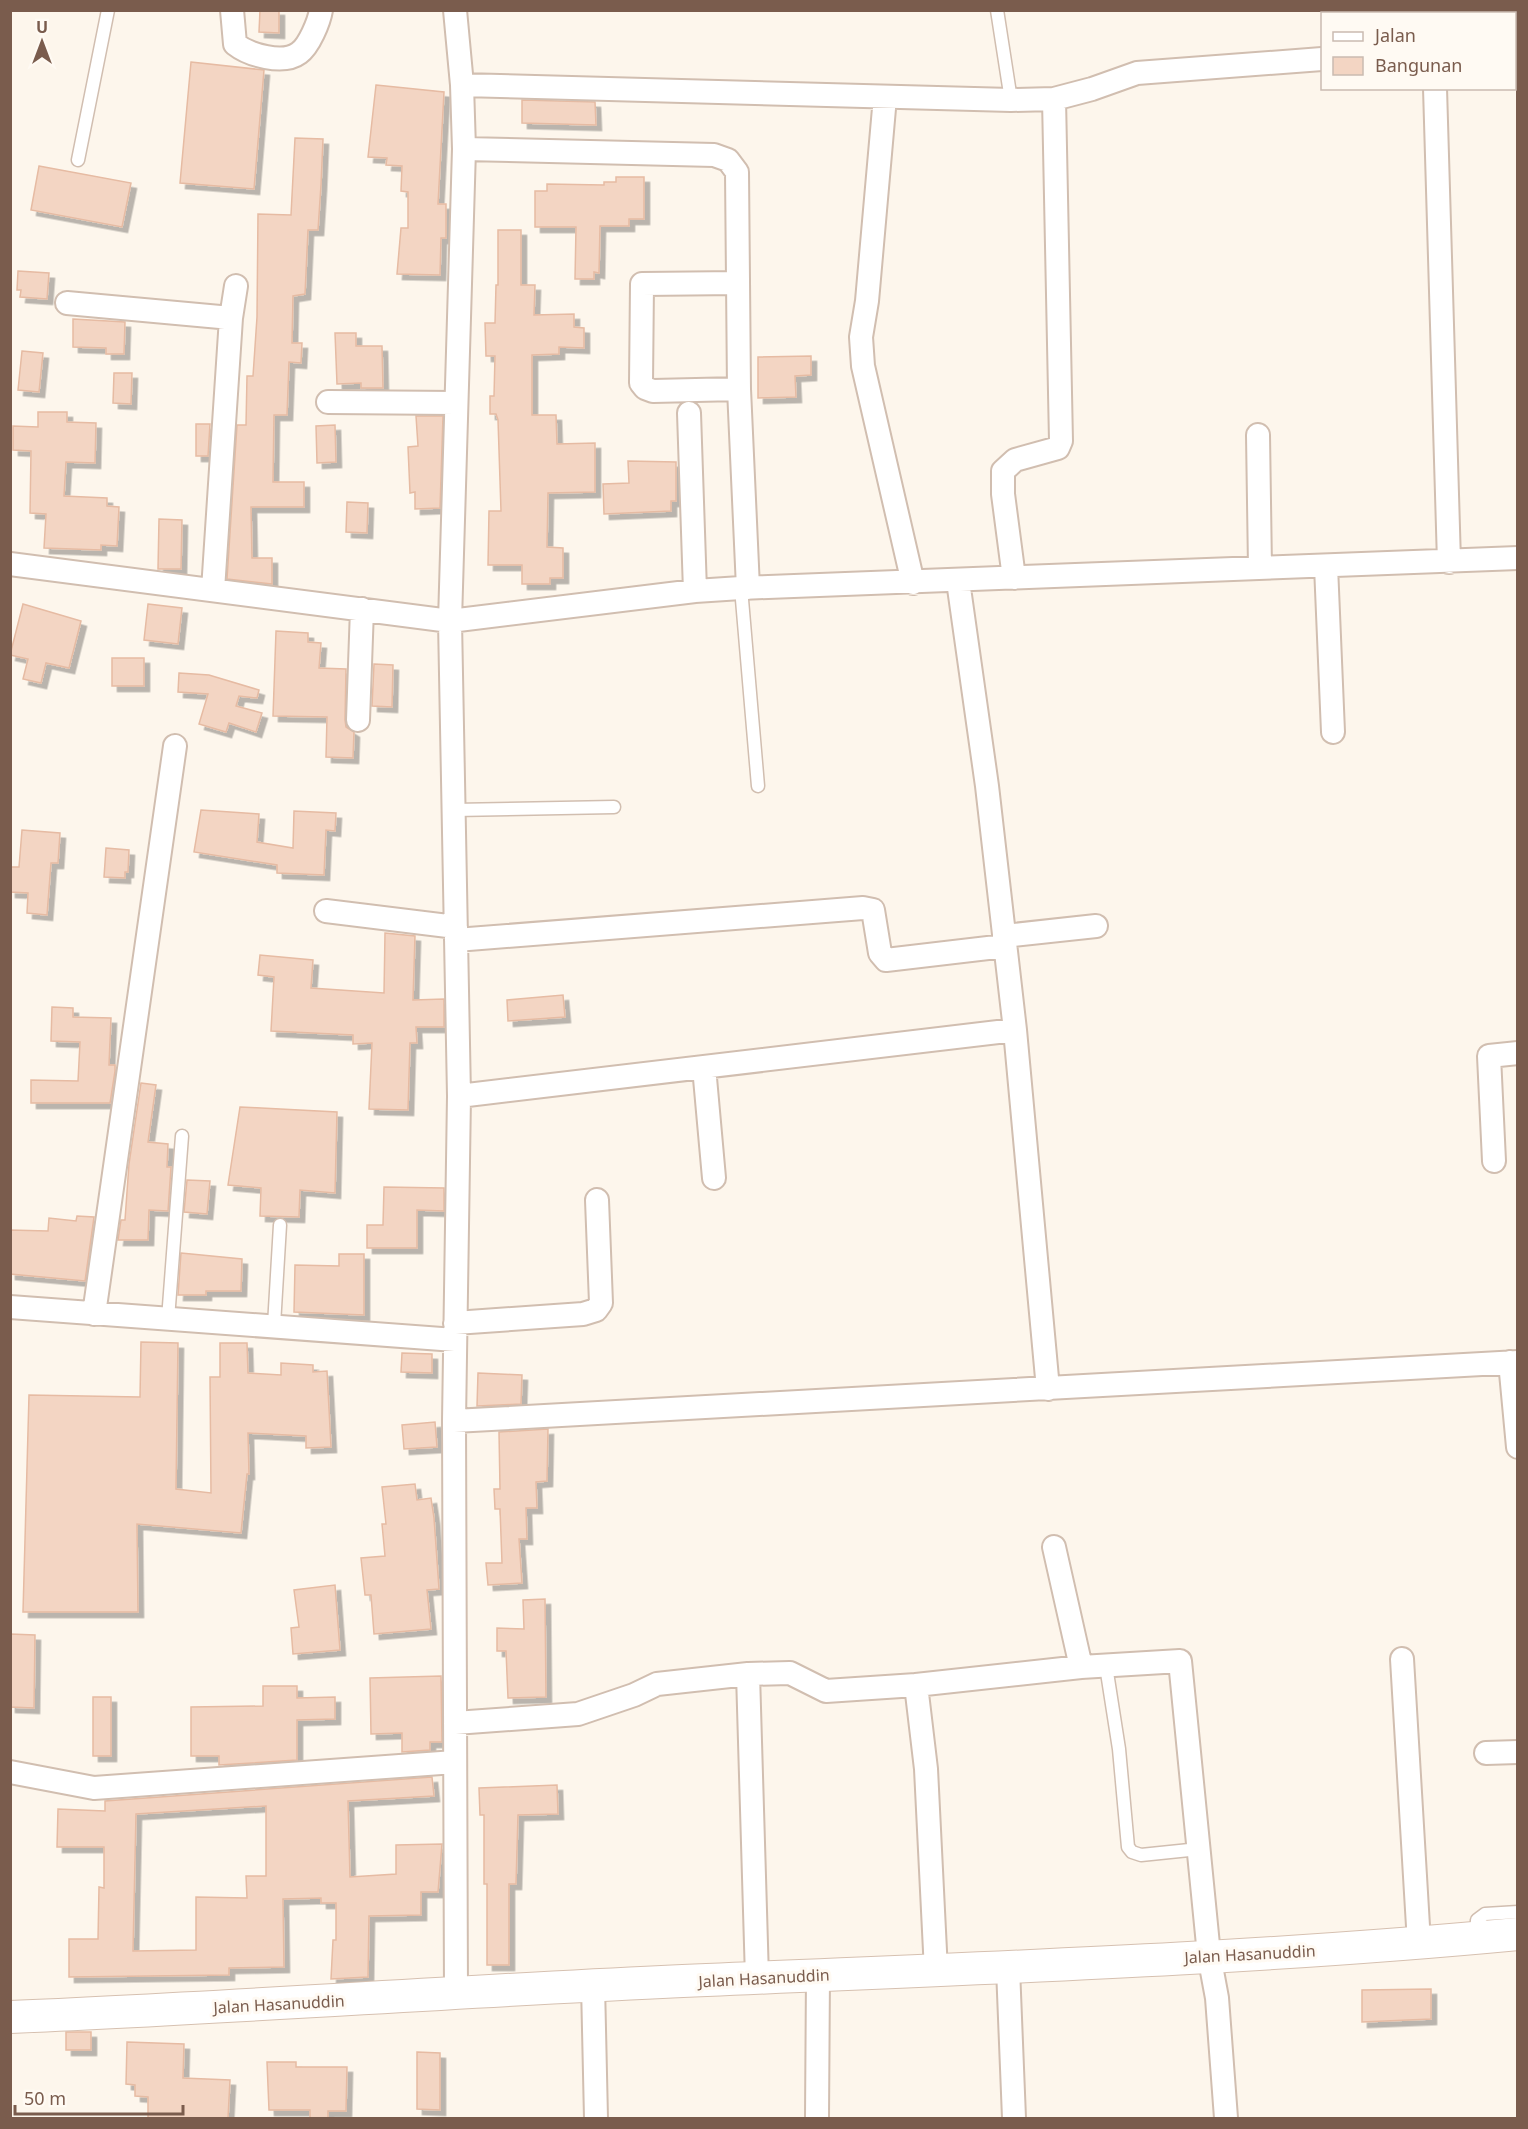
<svg xmlns="http://www.w3.org/2000/svg" width="1528" height="2129" viewBox="0 0 1528 2129" font-family="'Noto Sans',sans-serif">
  <style>
    .building { fill: #f3d5c3; stroke: #e6bba3; stroke-width: 1.5; fill-rule: evenodd; filter: url(#shadow) }
    .lines { fill: none; stroke-linecap: round; stroke-linejoin: round }
    .service-casing { stroke: #d1beb0; stroke-width: 15 }
    .minor-casing { stroke: #d1beb0; stroke-width: 26 }
    .secondary-casing { stroke: #d6c0b0; stroke-width: 34 }
    .service { stroke: #fff; stroke-width: 12 }
    .minor { stroke: #fff; stroke-width: 22 }
    .secondary { stroke: #fff; stroke-width: 32 }
    .labels { text-anchor: middle; stroke-width: 6; stroke-linejoin: round; paint-order: stroke }
    .street-label { font-size: 16px; fill: #7a5c4d; stroke: #fffaf3 }
  </style>
  <defs>
    <filter id="shadow"><feDropShadow dx="5.5" dy="5.5" stdDeviation="0" flood-color="#0004"/></filter>
  </defs>
  <rect width="100%" height="100%" fill="#fdf6ec"/>
  <!-- building -->
  <path class="building" d="M 260,10 L 279,10 L 279,33 L 259,32 Z
    M 191,62 L 264,70 L 254,189 L 180,183 Z
    M 376,85 L 444,92 L 438,204 L 446,204 L 446,238 L 441,238 L 440,275 L 397,274 L 401,228 L 408,228 L 408,192 L 401,191 L 402,166 L 386,165 L 387,158 L 368,157 Z
    M 522,100 L 595,102 L 596,125 L 522,123 Z
    M 295,138 L 323,139 L 321,185 L 318,230 L 308,230 L 305,294 L 293,296 L 292,343 L 302,343 L 301,363 L 289,362 L 287,415 L 274,415 L 273,482 L 304,482 L 304,507 L 251,507 L 252,558 L 272,558 L 272,584 L 227,579 L 237,425 L 246,425 L 247,376 L 253,376 L 257,317 L 258,214 L 291,215 Z
    M 39,166 L 131,183 L 122,227 L 31,210 Z
    M 616,177 L 644,177 L 644,219 L 629,219 L 629,226 L 600,226 L 599,273 L 594,272 L 594,279 L 575,279 L 576,227 L 535,227 L 535,191 L 547,191 L 547,184 L 604,185 L 604,182 L 616,182 Z
    M 498,230 L 521,230 L 521,285 L 535,285 L 534,315 L 574,314 L 574,327 L 584,328 L 584,348 L 559,347 L 559,354 L 532,355 L 532,415 L 556,415 L 557,444 L 595,443 L 595,492 L 548,493 L 547,547 L 563,548 L 563,578 L 550,578 L 550,584 L 522,584 L 522,565 L 488,565 L 489,511 L 501,511 L 498,420 L 496,414 L 490,414 L 490,396 L 494,396 L 495,356 L 486,356 L 485,323 L 495,323 L 496,285 L 498,285 Z
    M 18,271 L 49,273 L 47,299 L 20,297 L 21,290 L 17,290 Z
    M 73,319 L 125,322 L 124,354 L 106,354 L 106,348 L 73,347 Z
    M 335,333 L 356,333 L 356,346 L 382,346 L 383,388 L 361,388 L 361,383 L 337,384 Z
    M 22,351 L 43,353 L 39,392 L 18,390 Z
    M 811,356 L 811,375 L 795,376 L 796,397 L 758,398 L 758,357 Z
    M 114,373 L 132,373 L 131,404 L 113,403 Z
    M 38,412 L 67,412 L 67,422 L 96,423 L 95,463 L 66,462 L 64,496 L 107,498 L 107,506 L 119,507 L 117,546 L 101,545 L 101,550 L 44,548 L 46,514 L 30,513 L 31,451 L 13,450 L 13,426 L 38,427 Z
    M 416,416 L 443,416 L 440,508 L 415,509 L 415,492 L 410,493 L 408,447 L 418,446 Z
    M 196,424 L 210,424 L 208,456 L 196,456 Z
    M 335,425 L 336,462 L 317,463 L 316,426 Z
    M 628,461 L 676,462 L 676,501 L 671,501 L 671,511 L 604,514 L 603,484 L 629,483 Z
    M 347,502 L 368,503 L 367,533 L 346,532 Z
    M 159,519 L 182,520 L 181,569 L 158,569 Z
    M 23,604 L 81,621 L 69,668 L 46,663 L 41,683 L 23,679 L 28,659 L 10,655 Z
    M 148,604 L 182,608 L 178,644 L 144,640 Z
    M 276,631 L 308,633 L 308,642 L 321,643 L 319,668 L 346,669 L 345,720 L 346,727 L 354,732 L 353,758 L 326,757 L 327,717 L 273,716 Z
    M 112,658 L 144,658 L 144,686 L 112,686 Z
    M 374,664 L 393,665 L 392,707 L 372,706 Z
    M 179,673 L 209,675 L 259,690 L 257,698 L 239,696 L 236,706 L 262,713 L 256,732 L 229,723 L 226,732 L 199,724 L 208,694 L 178,692 Z
    M 201,810 L 259,814 L 257,842 L 293,848 L 294,811 L 336,813 L 335,831 L 326,830 L 324,875 L 277,873 L 277,865 L 194,852 Z
    M 22,830 L 60,833 L 58,863 L 51,863 L 47,915 L 27,913 L 28,893 L 10,892 L 10,867 L 19,867 Z
    M 106,848 L 129,850 L 128,872 L 125,872 L 125,878 L 104,877 Z
    M 385,933 L 415,936 L 413,1000 L 444,999 L 444,1027 L 416,1027 L 417,1043 L 410,1043 L 408,1110 L 369,1109 L 372,1043 L 353,1044 L 353,1035 L 271,1031 L 274,977 L 258,975 L 260,955 L 313,960 L 311,988 L 384,993 Z
    M 563,995 L 565,1017 L 508,1021 L 507,1000 Z
    M 52,1007 L 73,1008 L 73,1017 L 111,1018 L 109,1065 L 115,1065 L 115,1071 L 110,1103 L 31,1103 L 31,1080 L 78,1081 L 80,1042 L 51,1041 Z
    M 141,1083 L 156,1085 L 148,1142 L 168,1144 L 167,1167 L 171,1167 L 168,1211 L 149,1210 L 148,1240 L 118,1240 L 121,1220 L 125,1220 L 129,1164 Z
    M 240,1107 L 337,1112 L 335,1193 L 300,1190 L 299,1217 L 260,1216 L 261,1188 L 228,1185 Z
    M 187,1180 L 210,1181 L 207,1214 L 184,1212 Z
    M 384,1187 L 444,1188 L 444,1211 L 417,1210 L 417,1248 L 367,1248 L 367,1225 L 383,1225 Z
    M 77,1216 L 94,1217 L 85,1281 L 10,1274 L 10,1230 L 48,1231 L 49,1218 L 76,1221 Z
    M 181,1253 L 242,1259 L 241,1291 L 206,1291 L 206,1295 L 178,1295 Z
    M 339,1254 L 364,1254 L 364,1315 L 294,1312 L 295,1265 L 339,1266 Z
    M 141,1342 L 178,1343 L 176,1489 L 211,1493 L 210,1377 L 220,1377 L 220,1343 L 247,1343 L 248,1373 L 281,1375 L 281,1363 L 313,1365 L 313,1372 L 327,1371 L 331,1447 L 306,1448 L 306,1436 L 248,1433 L 249,1474 L 247,1474 L 241,1533 L 137,1524 L 138,1612 L 23,1612 L 29,1395 L 140,1397 Z
    M 402,1353 L 432,1354 L 432,1373 L 401,1372 Z
    M 478,1373 L 522,1375 L 521,1404 L 477,1406 Z
    M 435,1422 L 437,1447 L 404,1449 L 402,1425 Z
    M 548,1429 L 547,1481 L 536,1482 L 537,1508 L 526,1508 L 527,1539 L 519,1539 L 522,1583 L 488,1585 L 486,1563 L 502,1563 L 500,1509 L 495,1509 L 494,1489 L 500,1489 L 499,1432 Z
    M 415,1484 L 417,1500 L 431,1498 L 434,1518 L 439,1589 L 427,1590 L 431,1629 L 374,1634 L 371,1595 L 365,1595 L 361,1558 L 385,1556 L 382,1524 L 386,1524 L 382,1487 Z
    M 335,1585 L 340,1650 L 293,1654 L 291,1628 L 299,1627 L 294,1590 Z
    M 545,1599 L 546,1697 L 508,1698 L 506,1651 L 497,1651 L 497,1628 L 524,1629 L 523,1600 Z
    M 10,1634 L 35,1635 L 34,1708 L 10,1707 Z
    M 441,1676 L 442,1742 L 430,1742 L 430,1750 L 402,1752 L 402,1733 L 371,1734 L 370,1678 Z
    M 263,1686 L 297,1686 L 297,1698 L 335,1697 L 335,1719 L 297,1720 L 297,1760 L 219,1765 L 219,1756 L 191,1756 L 191,1707 L 263,1706 Z
    M 93,1697 L 111,1697 L 111,1756 L 93,1756 Z
    M 432,1777 L 434,1796 L 348,1801 L 350,1877 L 396,1874 L 396,1845 L 442,1844 L 438,1892 L 421,1892 L 421,1915 L 369,1916 L 368,1977 L 331,1979 L 333,1940 L 336,1940 L 336,1903 L 321,1903 L 321,1898 L 283,1899 L 284,1967 L 229,1968 L 229,1975 L 69,1977 L 69,1939 L 98,1939 L 99,1887 L 104,1888 L 104,1847 L 57,1847 L 58,1809 L 105,1811 L 105,1801 ZM 266,1806 L 266,1876 L 246,1876 L 247,1898 L 196,1897 L 196,1950 L 133,1951 L 136,1814 Z
    M 557,1785 L 558,1814 L 518,1815 L 516,1884 L 509,1884 L 509,1965 L 487,1965 L 487,1884 L 484,1884 L 484,1815 L 480,1815 L 479,1788 Z
    M 1431,1989 L 1431,2019 L 1362,2022 L 1362,1990 Z
    M 66,2032 L 91,2032 L 91,2050 L 66,2050 Z
    M 127,2042 L 184,2044 L 183,2078 L 230,2080 L 228,2118 L 148,2118 L 148,2097 L 135,2096 L 135,2085 L 126,2084 Z
    M 417,2052 L 440,2053 L 440,2110 L 417,2109 Z
    M 267,2062 L 296,2062 L 296,2067 L 347,2067 L 346,2111 L 328,2111 L 328,2118 L 310,2118 L 310,2110 L 269,2110 Z"/>
  <g class="lines">
    <!-- service casing -->
    <g class="service-casing">
      <path id="service" d="M 997,10 L 1011,100
        M 78,160 L 108,10
        M 741,588 L 758,786
        M 454,810 L 614,807
        M 168,1319 L 182,1136
        M 274,1325 L 280,1225
        M 1106,1666 L 1119,1749 L 1128,1847 L 1132,1852 L 1141,1855 L 1199,1849
        M 1476,1937 L 1477,1920 L 1485,1914 L 1518,1912"/>
    </g>
    <!-- minor casing -->
    <g class="minor-casing">
      <path id="minor" d="M 232,10 L 235,44 C 249,55 283,65 299,53 C 309,46 319,22 321,10
        M 455,10 L 462,85 L 464,149 L 450,621 L 459,1096 L 454,1421 L 456,1994
        M 462,85 L 1011,100 L 1054,99 L 1061,441 L 1058,448 L 1015,460 L 1003,471 L 1003,494 L 1014,578
        M 1435,88 L 1449,562
        M 885,97 L 867,301 L 861,337 L 863,366 L 913,583
        M 1054,99 L 1092,89 L 1137,73 L 1322,59
        M 464,149 L 714,155 L 728,160 L 737,172 L 739,389 L 748,588
        M 738,283 L 642,284 L 641,383 L 645,388 L 653,391 L 739,389
        M 67,303 L 231,318
        M 328,402 L 456,403
        M 689,413 L 695,591
        M 1258,435 L 1260,568
        M 10,564 L 450,621 L 695,591 L 741,588 L 1518,558
        M 1326,566 L 1333,732
        M 958,581 L 987,786 L 1015,1030 L 1048,1389
        M 213,590 L 231,318 L 236,286
        M 358,720 L 362,609
        M 326,911 L 456,927
        M 1004,936 L 1096,926
        M 456,940 L 863,908 L 873,910 L 880,953 L 886,960 L 1005,946
        M 704,1067 L 714,1178
        M 459,1096 L 1015,1030
        M 1494,1161 L 1489,1056 L 1518,1053
        M 10,1307 L 455,1340
        M 94,1314 L 175,746
        M 455,1323 L 583,1314 L 596,1310 L 601,1303 L 597,1200
        M 1510,1362 L 1518,1447
        M 454,1421 L 1518,1362
        M 1054,1547 L 1081,1667
        M 1402,1659 L 1419,1943
        M 748,1674 L 757,1978
        M 916,1685 L 926,1769 L 936,1971
        M 455,1723 L 578,1714 L 634,1695 L 657,1684 L 748,1674 L 790,1673 L 826,1691 L 916,1685 L 1081,1667 L 1180,1661 L 1209,1955 L 1217,1998 L 1226,2118
        M 1486,1753 L 1518,1752
        M 10,1772 L 94,1788 L 455,1762
        M 1008,1968 L 1014,2118
        M 593,1985 L 596,2118
        M 817,2118 L 818,1975"/>
    </g>
    <!-- secondary casing -->
    <g class="secondary-casing">
      <path id="secondary" d="M 10,2017 C 228,2008 445,1992 662,1982 C 947,1969 1233,1961 1518,1934"/>
    </g>
    <!-- service -->
    <use href="#service" class="service"/>
    <!-- minor -->
    <use href="#minor" class="minor"/>
    <!-- secondary -->
    <use href="#secondary" class="secondary"/>
  </g>
  <g class="labels">
    <!-- street labels -->
    <g class="street-label">
      <text transform="translate(1250 1954) rotate(-3)" y="6">Jalan Hasanuddin</text>
      <text transform="translate(764 1978) rotate(-3)" y="6">Jalan Hasanuddin</text>
      <text transform="translate(279 2004) rotate(-3)" y="6">Jalan Hasanuddin</text>
    </g>
  </g>
  <!-- border -->
  <rect width="1528" height="2129" fill="none" stroke="#7a5c4d" stroke-width="24"/>
  <!-- legend -->
  <rect x="1321" y="12" width="195" height="78" fill="#fffaf3" stroke="#cabbb1" stroke-width="1.5"/>
  <rect x="1333" y="32" width="30" height="9" fill="#ffffff" stroke="#cabbb1" stroke-width="1.5"/>
  <text x="1375" y="42" font-size="18" fill="#7a5c4d">Jalan</text>
  <rect x="1333" y="57" width="30" height="18" fill="#f3d5c3" stroke="#cabbb1" stroke-width="1.5"/>
  <text x="1375" y="72" font-size="18" fill="#7a5c4d">Bangunan</text>
  <!-- north arrow -->
  <g transform="translate(42 42)" stroke="#fffaf3" stroke-width="4.5" paint-order="stroke">
  <path d="M0-4.5L10 22L0 15L-10 22Z" fill="#7a5c4d"/>
  <text y="-9" font-size="16" font-weight="bold" text-anchor="middle" fill="#7a5c4d">U</text>
  </g>
  <!-- scale -->
  <path d="M15 2105v9h168v-9" fill="none" stroke="#7a5c4d" stroke-width="3"/>
  <text x="24" y="2105" font-size="18" fill="#7a5c4d" stroke="#fffaf3" stroke-width="4.5" paint-order="stroke">50 m</text>
</svg>
